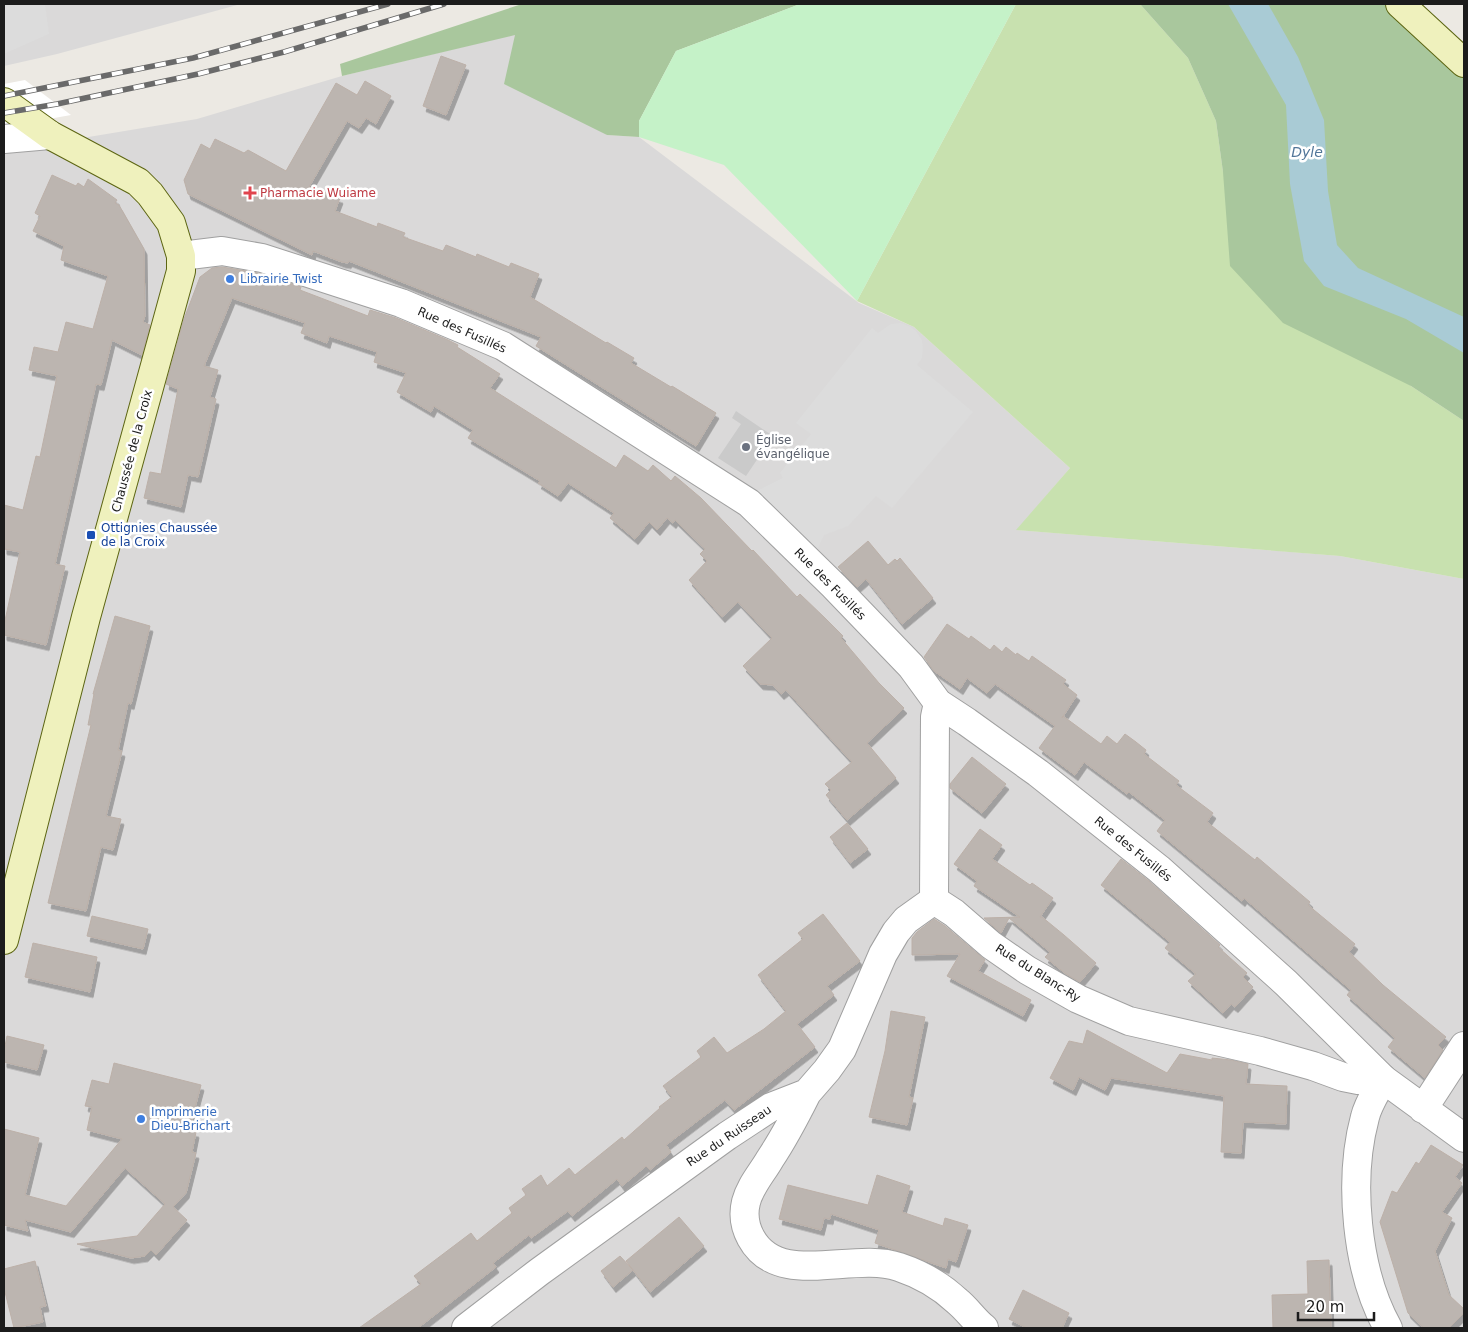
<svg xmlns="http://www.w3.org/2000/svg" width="1468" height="1332" viewBox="0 0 1468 1332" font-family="'DejaVu Sans',sans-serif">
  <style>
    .residential { fill: #dad9d9 }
    .religious { fill: #cacaca }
    .grass { fill: #c8e1af }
    .forest { fill: #a9c79d }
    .park { fill: #c5f2c8 }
    .parking { fill: #dcdcdc }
    .water { fill: #a9cbd5 }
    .pier { fill: #fff }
    .building { fill: #bcb5b0; stroke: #bcb0a8; filter: url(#shadow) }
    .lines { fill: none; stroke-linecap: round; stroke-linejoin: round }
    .minor-casing { stroke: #a0a0a0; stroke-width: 30 }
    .tertiary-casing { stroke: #a0a0a0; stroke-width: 30 }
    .secondary-casing { stroke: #5c6512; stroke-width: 30 }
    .minor { stroke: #fff; stroke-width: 28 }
    .tertiary { stroke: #fff; stroke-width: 28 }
    .secondary { stroke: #eff1bd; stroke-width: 28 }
    .rail-casing { stroke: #6a6a6a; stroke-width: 5.5 }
    .rail { stroke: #fff; stroke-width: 4; stroke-dasharray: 11; stroke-linecap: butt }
    .health-dot { fill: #e0444e; stroke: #fff; stroke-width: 2 }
    .shop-dot { fill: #3f7fe0; stroke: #fff; stroke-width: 2 }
    .worship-dot { fill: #6b7280; stroke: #fff; stroke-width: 2 }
    .transit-dot { fill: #1a4fb4; stroke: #fff; stroke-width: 2 }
    .labels { text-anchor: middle; stroke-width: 5; stroke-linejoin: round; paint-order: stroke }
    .health-label { font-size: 12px; fill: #be3a42; stroke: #fff; text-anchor: start }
    .shop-label { font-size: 12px; fill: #366cbe; stroke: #fff; text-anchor: start }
    .street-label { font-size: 12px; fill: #1c1c1c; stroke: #fff }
    .worship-label { font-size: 12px; fill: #5b616d; stroke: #fff; text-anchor: start }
    .transit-label { font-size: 12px; fill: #164399; stroke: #fff; text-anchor: start }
    .water-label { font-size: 14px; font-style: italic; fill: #527699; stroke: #fff }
  </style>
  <defs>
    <filter id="shadow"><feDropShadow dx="3" dy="5.5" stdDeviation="0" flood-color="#0004"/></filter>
  </defs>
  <rect width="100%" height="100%" fill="#ece9e3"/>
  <!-- residential -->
  <path class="residential" d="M 4,4 L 241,4 L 57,54 L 4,66 Z
    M 516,34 L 607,135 L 639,137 L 859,303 L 914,327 L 1070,468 L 1017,530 L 1340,556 L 1464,579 L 1464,1328 L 4,1328 L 4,151 L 197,119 L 342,76 Z"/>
  <!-- religious -->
  <path class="religious" d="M 736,411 L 773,436 L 746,476 L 718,458 L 741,424 L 732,418 Z"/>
  <!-- grass -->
  <path class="grass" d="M 1016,4 L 1140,4 L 1188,58 L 1216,121 L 1223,172 L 1411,386 L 1464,421 L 1464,579 L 1340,556 L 1016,530 L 1070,468 L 914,327 L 857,301 Z"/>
  <!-- forest -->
  <path class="forest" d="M 522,4 L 800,4 L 676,51 L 639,121 L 639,137 L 607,135 L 504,84 L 515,35 L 342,76 L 340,64 Z
    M 1140,4 L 1384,4 L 1464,78 L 1464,421 L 1411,386 L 1283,323 L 1230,266 L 1223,172 L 1216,121 L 1188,58 Z"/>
  <!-- park -->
  <path class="park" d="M 800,4 L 1016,4 L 857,301 L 724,165 L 639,137 L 639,121 L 676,51 Z"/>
  <!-- parking -->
  <path class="parking" d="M 4,4 L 45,4 L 49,34 L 4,54 Z
    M 901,323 L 909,326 L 916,331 L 922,340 L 923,349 L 922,358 L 917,365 L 973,412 L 892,508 L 876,496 L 848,526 L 824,535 L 817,550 L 757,491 L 783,478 L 780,473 L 811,434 L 796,423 L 872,328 L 878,333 L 891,324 Z"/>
  <!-- water -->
  <path class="water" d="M 1228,4 L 1268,4 L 1298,57 L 1324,120 L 1328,191 L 1337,245 L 1358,268 L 1464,317 L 1464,353 L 1406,319 L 1324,286 L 1304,261 L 1290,184 L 1286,105 Z"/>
  <!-- pier -->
  <path class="pier" d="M 25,80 L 71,115 L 4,127 L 4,84 Z"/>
  <!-- building -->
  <path class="building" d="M 441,56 L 466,65 L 446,115 L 423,106 Z
    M 365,81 L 391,96 L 376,124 L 366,118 L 359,128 L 347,121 L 309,187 L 340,198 L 335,211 L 377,227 L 378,223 L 405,233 L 403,237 L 443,251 L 446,245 L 476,257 L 477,254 L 509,267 L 511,263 L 539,274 L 530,297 L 606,343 L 607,342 L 634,358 L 631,363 L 671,387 L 672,386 L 716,413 L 696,446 L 536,346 L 541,337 L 349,261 L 348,263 L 342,262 L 313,251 L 312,255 L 188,194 L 184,180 L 201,144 L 210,149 L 215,139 L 244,153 L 248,150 L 286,171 L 336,83 L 357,95 Z
    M 52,175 L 76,186 L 78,183 L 84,187 L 88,179 L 117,200 L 115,203 L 119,205 L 144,249 L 145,316 L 143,322 L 150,325 L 142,355 L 112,340 L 101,385 L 96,384 L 55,564 L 65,566 L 46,645 L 4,635 L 4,625 L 20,552 L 4,549 L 4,505 L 23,510 L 36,456 L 40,457 L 57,376 L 29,370 L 34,347 L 58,352 L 66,322 L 93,329 L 108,276 L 61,260 L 64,246 L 33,231 L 40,216 L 35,213 Z
    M 222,267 L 258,273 L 301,287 L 300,290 L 368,316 L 370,310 L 396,318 L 448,340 L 458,345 L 457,347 L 500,374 L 490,388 L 616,468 L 624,455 L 648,471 L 653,465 L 671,481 L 675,476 L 701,498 L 752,551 L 753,550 L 797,597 L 800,594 L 825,618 L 843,636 L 841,638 L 879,683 L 904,708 L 867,743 L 896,778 L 847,820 L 826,795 L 831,790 L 825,784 L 852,762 L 786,690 L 781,694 L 773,685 L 760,684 L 743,666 L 772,638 L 738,602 L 722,617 L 689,580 L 707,561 L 700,554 L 705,549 L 675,520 L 673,523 L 667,518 L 657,530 L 649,522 L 635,539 L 610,518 L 614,513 L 568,483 L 558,496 L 538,483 L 540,481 L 522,470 L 468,438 L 473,430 L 434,406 L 431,412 L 397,392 L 406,373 L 374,362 L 377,352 L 329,336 L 327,343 L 301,333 L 305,323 L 232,298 L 204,366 L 218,370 L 210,397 L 216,399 L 198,477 L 188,475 L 181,507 L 144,498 L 150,472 L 161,474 L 178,389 L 166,384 L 184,319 L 200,277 L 212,268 Z
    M 868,541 L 888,565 L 895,559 L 897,561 L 900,558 L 933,598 L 902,624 L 866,579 L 857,587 L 838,567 Z
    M 115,616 L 150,626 L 131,704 L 128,703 L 118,750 L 122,751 L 106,816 L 121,819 L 113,850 L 101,847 L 86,911 L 48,903 L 91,725 L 88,725 L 94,694 L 93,694 Z
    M 947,624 L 969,639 L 971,636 L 990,650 L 994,645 L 1002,652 L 1006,647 L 1016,655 L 1017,653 L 1029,661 L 1032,656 L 1066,680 L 1063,684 L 1077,695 L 1062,718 L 1063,716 L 1101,744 L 1107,736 L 1117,744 L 1125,734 L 1136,742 L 1146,750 L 1144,754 L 1179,781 L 1176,785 L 1213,813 L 1207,822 L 1255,860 L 1257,857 L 1310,902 L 1308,905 L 1355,944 L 1349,952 L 1383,985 L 1446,1037 L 1438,1045 L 1443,1050 L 1425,1078 L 1388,1047 L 1395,1038 L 1347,995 L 1351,990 L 1244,898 L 1242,901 L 1157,831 L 1165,820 L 1129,792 L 1127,794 L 1084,762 L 1075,775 L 1039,748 L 1055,726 L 995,684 L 987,693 L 967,678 L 960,689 L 934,671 L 924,657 Z
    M 972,757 L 1006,784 L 982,813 L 950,788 L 950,784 Z
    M 847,823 L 868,849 L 850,863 L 830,837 Z
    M 980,829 L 1002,845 L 992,859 L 1030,885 L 1032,883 L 1053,898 L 1040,917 L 1042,917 L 1064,935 L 1096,963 L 1080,982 L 1066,974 L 1045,957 L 1050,952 L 1009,918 L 1001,933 L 984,918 L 1020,917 L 974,886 L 977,881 L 954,864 Z
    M 1121,859 L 1149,881 L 1220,945 L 1218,947 L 1247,973 L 1243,977 L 1253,987 L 1235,1007 L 1231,1004 L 1223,1013 L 1188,981 L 1196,974 L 1165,948 L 1170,942 L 1101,885 Z
    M 823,914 L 860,961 L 827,986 L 834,995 L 797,1024 L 815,1047 L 734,1110 L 725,1100 L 666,1145 L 671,1152 L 650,1170 L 646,1166 L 622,1186 L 617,1179 L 572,1216 L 568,1211 L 531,1238 L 529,1235 L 493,1263 L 496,1267 L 418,1328 L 359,1328 L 421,1284 L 414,1276 L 471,1233 L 477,1241 L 512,1213 L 509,1208 L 526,1195 L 522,1189 L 541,1175 L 547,1186 L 569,1168 L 575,1175 L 622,1137 L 624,1140 L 660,1108 L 659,1107 L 672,1097 L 663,1086 L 701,1057 L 697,1051 L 714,1037 L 727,1053 L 764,1029 L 786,1011 L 758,975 L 803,939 L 798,933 Z
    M 92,916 L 148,929 L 143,949 L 87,936 Z
    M 934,919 L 945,926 L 985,960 L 978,971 L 1031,1000 L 1023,1016 L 947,976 L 960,954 L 912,955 L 912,938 L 917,932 Z
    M 33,943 L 97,957 L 90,992 L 25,977 Z
    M 891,1011 L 925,1017 L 909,1097 L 913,1098 L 907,1125 L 869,1117 L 885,1051 Z
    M 1087,1030 L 1167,1073 L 1180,1054 L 1212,1060 L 1212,1058 L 1231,1060 L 1248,1064 L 1246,1084 L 1287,1086 L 1286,1124 L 1243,1122 L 1241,1153 L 1221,1152 L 1224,1096 L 1111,1078 L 1105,1090 L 1079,1077 L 1073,1090 L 1050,1078 L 1069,1041 L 1083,1044 Z
    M 7,1036 L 44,1045 L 37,1070 L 4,1062 L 4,1051 Z
    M 114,1063 L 201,1085 L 189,1130 L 196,1132 L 192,1152 L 196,1153 L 186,1193 L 173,1207 L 187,1220 L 156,1255 L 151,1250 L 145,1256 L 131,1258 L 77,1244 L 137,1236 L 165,1204 L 125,1168 L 71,1232 L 25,1220 L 28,1231 L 4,1225 L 4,1129 L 39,1138 L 25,1195 L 66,1206 L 122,1139 L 87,1130 L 92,1107 L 85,1106 L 92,1080 L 109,1084 Z
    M 1431,1145 L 1463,1165 L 1455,1177 L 1462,1183 L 1442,1212 L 1452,1218 L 1435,1251 L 1449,1295 L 1464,1309 L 1464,1313 L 1449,1328 L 1424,1328 L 1408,1313 L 1380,1222 L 1392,1191 L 1397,1193 L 1416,1162 L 1419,1164 Z
    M 877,1175 L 910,1186 L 902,1212 L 943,1226 L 945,1218 L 968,1225 L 956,1262 L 948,1259 L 946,1268 L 875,1243 L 879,1230 L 831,1214 L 830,1219 L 824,1218 L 821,1230 L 779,1219 L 788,1185 L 868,1205 Z
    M 679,1217 L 704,1246 L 650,1292 L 626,1261 Z
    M 620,1256 L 633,1270 L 613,1287 L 601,1271 Z
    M 1329,1260 L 1331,1328 L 1273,1328 L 1272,1295 L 1308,1294 L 1307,1261 Z
    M 35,1261 L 46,1306 L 40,1307 L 43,1322 L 14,1328 L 4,1288 L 4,1269 Z
    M 1023,1290 L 1069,1313 L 1062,1328 L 1027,1328 L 1009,1319 Z"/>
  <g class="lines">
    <!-- minor casing -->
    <g class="minor-casing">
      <path id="minor" d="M 4,139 L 50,135
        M 934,900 L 954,913 L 991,945 L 1027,970 L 1078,999 L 1129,1021 L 1260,1051 L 1313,1066 L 1343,1077 L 1358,1080 L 1383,1079 L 1464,1138
        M 934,900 L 935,717 L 938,703
        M 1383,1079 C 1377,1091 1368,1104 1365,1117 C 1348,1180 1356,1271 1388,1328
        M 807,1093 C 796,1115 784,1138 770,1159 C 762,1173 750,1186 746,1202 C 743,1214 745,1227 751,1238 C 779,1289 852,1251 899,1267 C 920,1274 941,1286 957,1301 C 967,1309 974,1320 984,1328
        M 1423,1109 L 1464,1046
        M 466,1328 L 539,1272 L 727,1136 L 771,1107 L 807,1093 L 827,1070 L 842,1049 L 883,954 L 896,932 L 906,920 L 934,900"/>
    </g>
    <!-- tertiary casing -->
    <g class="tertiary-casing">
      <path id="tertiary" d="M 181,256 L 222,251 L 262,258 L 401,303 L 503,346 L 749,503 L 834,586 L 911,666 L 938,703 L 967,722 L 1038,773 L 1159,869 L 1286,983 L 1383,1079"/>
    </g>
    <!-- secondary casing -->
    <g class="secondary-casing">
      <path id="secondary" d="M 1400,4 L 1464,63
        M 4,102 L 50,135 L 138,182 L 150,194 L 171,223 L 181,256 L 181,271 L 86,617 L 4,940"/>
    </g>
    <!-- minor -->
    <use href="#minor" class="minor"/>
    <!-- tertiary -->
    <use href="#tertiary" class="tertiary"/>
    <!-- secondary -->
    <use href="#secondary" class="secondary"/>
    <!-- rail casing -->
    <g class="rail-casing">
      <path id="rail" d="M 4,96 L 193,58 L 388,4
        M 4,113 L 57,104 L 198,74 L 284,52 L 444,4"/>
    </g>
    <!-- rail -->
    <use href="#rail" class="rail"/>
  </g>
  <!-- markers -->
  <path class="health-dot" d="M247.5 185.5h5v5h5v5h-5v5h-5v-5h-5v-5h5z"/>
  <g class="shop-dot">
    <circle cx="230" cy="279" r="5"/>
    <circle cx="141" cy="1119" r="5"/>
  </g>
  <circle class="worship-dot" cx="746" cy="447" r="5"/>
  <rect class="transit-dot" x="86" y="530" width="10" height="10" rx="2.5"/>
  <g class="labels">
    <!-- health labels -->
    <g class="health-label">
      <text x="260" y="197">Pharmacie Wuiame</text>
    </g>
    <!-- shop labels -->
    <g class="shop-label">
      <text x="240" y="283">Librairie Twist</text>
      <text x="151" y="1116">Imprimerie<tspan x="151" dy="14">Dieu-Brichart</tspan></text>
    </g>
    <!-- street labels -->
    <g class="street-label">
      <text transform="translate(462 330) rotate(24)" y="4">Rue des Fusillés</text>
      <text transform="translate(132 451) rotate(-75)" y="4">Chaussée de la Croix</text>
      <text transform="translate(830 584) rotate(45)" y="4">Rue des Fusillés</text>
      <text transform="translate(1133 849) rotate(39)" y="4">Rue des Fusillés</text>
      <text transform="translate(1038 973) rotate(32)" y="4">Rue du Blanc-Ry</text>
      <text transform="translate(729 1136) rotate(-34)" y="4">Rue du Ruisseau</text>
    </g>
    <!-- worship labels -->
    <g class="worship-label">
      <text x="756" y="444">Église<tspan x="756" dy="14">évangélique</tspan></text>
    </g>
    <!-- transit labels -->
    <g class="transit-label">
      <text x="101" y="532">Ottignies Chaussée<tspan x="101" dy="14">de la Croix</tspan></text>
    </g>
    <!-- water labels -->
    <g class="water-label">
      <text x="1307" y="157">Dyle</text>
    </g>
  </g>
  <!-- border -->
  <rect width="1468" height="1332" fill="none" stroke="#1c1c1c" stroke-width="10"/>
  <!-- scale -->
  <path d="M1298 1312v8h76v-8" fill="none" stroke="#1c1c1c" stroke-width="2.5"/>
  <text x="1306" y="1312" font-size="15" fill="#1c1c1c" stroke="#ffffff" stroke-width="4" paint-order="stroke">20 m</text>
</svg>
